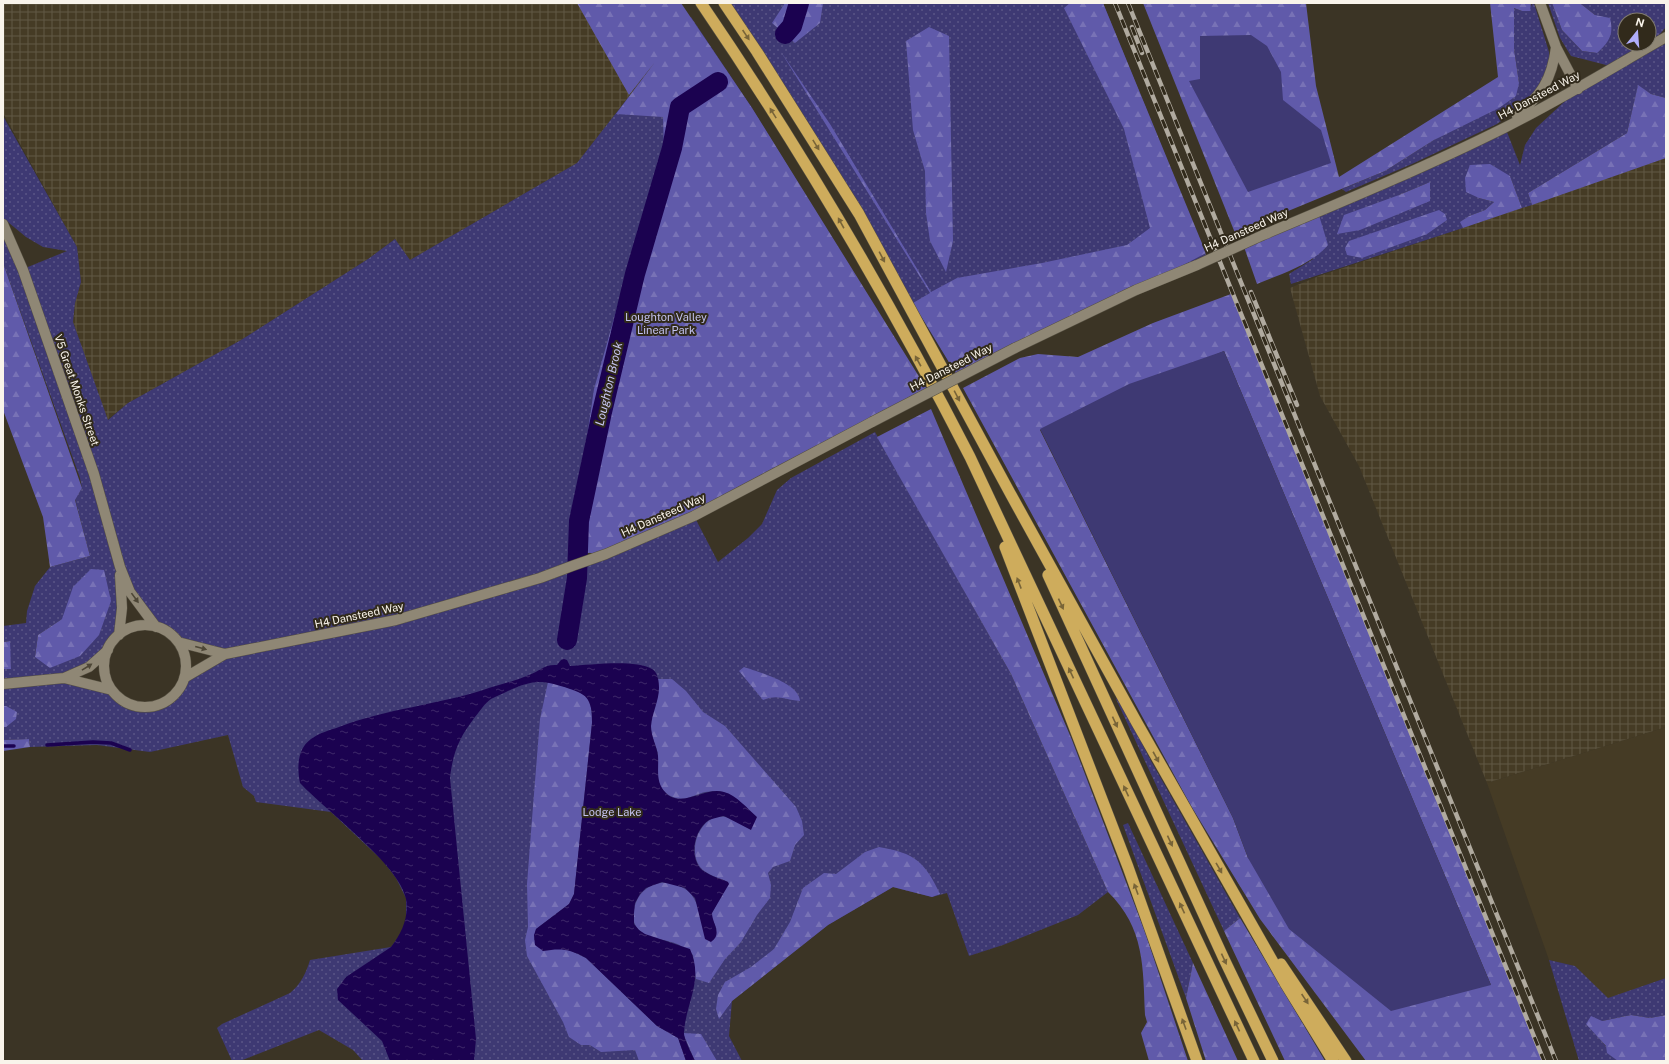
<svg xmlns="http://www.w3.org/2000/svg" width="1669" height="1064" viewBox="0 0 1669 1064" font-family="'Public Sans',sans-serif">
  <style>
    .built { fill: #453b25 }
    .industrial { fill: url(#industrial-grid) }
    .grass { fill: url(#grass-dots); fill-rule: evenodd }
    .forest { fill: url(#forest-firs); fill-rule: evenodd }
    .garden { fill: #3e3973 }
    .water { fill: url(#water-ripples) }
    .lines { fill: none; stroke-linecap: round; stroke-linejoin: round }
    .stream { stroke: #1b0250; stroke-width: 3.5 }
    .river { stroke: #1b0250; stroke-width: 20 }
    .tertiary-casing { stroke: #565042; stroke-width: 11 }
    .trunk-casing { stroke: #565042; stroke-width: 12 }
    .tertiary { stroke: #8f8775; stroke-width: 10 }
    .trunk { stroke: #ceac5c; stroke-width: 11 }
    .rail-casing { stroke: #b0aa9f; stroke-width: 4.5 }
    .rail { stroke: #312a1b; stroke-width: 3; stroke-dasharray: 9; stroke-linecap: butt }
    .tertiary-bridge-casing { stroke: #565042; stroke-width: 11; stroke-linecap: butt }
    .tertiary-bridge { stroke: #8f8775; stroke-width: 10 }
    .oneway { fill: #786438 }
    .oneway2 { fill: #4d4636 }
    .labels { text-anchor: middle; stroke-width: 4; stroke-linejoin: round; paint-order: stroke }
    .street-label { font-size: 11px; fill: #f9f4eb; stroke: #312a1b }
    .park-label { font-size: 11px; fill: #c3c3ef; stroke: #312a1b }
    .water-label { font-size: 12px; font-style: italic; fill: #c6c6f3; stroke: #312a1b }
  </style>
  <defs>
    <pattern id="industrial-grid" width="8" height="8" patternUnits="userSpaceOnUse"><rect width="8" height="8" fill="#453b25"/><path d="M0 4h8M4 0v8" fill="none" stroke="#615845"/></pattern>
    <pattern id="grass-dots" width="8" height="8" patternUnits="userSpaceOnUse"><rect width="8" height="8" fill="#3e3973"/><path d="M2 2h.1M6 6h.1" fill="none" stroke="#5b5687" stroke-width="1.8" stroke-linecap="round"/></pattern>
    <pattern id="forest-firs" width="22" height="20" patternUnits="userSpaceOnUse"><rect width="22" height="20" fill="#605aaa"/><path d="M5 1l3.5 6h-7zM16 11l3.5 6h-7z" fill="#7872b6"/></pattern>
    <pattern id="water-ripples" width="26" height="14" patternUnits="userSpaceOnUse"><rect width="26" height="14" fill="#1b0250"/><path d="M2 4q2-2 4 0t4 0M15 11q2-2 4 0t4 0" fill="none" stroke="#3d2869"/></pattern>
  </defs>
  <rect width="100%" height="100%" fill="#3b3425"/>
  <!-- built -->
  <path class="built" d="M 1666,727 L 1666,978 L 1608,999 L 1575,966 L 1549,960 L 1487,783 Z"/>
  <!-- industrial -->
  <path class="industrial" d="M 3,3 L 670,3 L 691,17 L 577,163 L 410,260 L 395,239 L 368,259 L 241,340 L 128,403 L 107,420 L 73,322 L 75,303 L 81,282 L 77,247 L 3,113 Z
    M 1666,158 L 1666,727 L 1487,783 L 1359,466 L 1320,396 L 1290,288 L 1319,276 L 1463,228 Z"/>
  <!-- grass -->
  <path class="grass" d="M 731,3 L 1103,3 L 1208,260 L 958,377 Z
    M 1531,3 L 1534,3 L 1549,52 L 1549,62 L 1548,72 L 1532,98 L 1497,124 L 1412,164 L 1346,192 L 1342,189 L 1385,171 L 1434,140 L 1519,83 L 1514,49 L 1514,8 L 1522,11 L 1532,5 Z
    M 1548,3 L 1552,3 L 1562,30 L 1582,51 L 1597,53 L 1595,15 L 1581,4 L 1666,3 L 1666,27 L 1649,47 L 1666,44 L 1666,98 L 1651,94 L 1638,86 L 1627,133 L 1528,193 L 1532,205 L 1522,208 L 1510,176 L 1479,198 L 1494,202 L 1485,210 L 1469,216 L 1461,222 L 1463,228 L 1291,284 L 1289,274 L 1313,259 L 1318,212 L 1505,127 L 1520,165 L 1525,145 L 1536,128 L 1578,89 L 1614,67 L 1571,56 L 1560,38 ZM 1625,20 L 1649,20 L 1649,44 L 1625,44 ZM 1430,182 L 1338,233 L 1399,195 Z
    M 691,17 L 752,108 L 838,248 L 694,516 L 718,562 L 748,538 L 762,524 L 777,490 L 791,478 L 875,432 L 1011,674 L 1108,892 L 1078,915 L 1003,945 L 969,956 L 947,893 L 932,897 L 893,887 L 828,925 L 732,1001 L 729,1036 L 742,1061 L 363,1061 L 353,1050 L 319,1030 L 240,1061 L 232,1061 L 217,1028 L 222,1024 L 290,993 C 301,984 306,973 310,960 L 391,947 L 401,934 L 406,919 L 406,898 L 396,878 L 383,861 L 331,812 L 256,802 L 254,796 L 243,787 L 228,735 L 150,752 L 97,745 L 30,747 L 29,739 L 3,740 L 3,727 L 6,727 L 6,706 L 3,706 L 3,669 L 11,668 L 9,641 L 3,642 L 3,626 L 26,623 L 27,611 L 35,586 L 50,567 L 90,556 L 75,499 L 82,488 L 80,478 L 3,263 L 3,224 L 23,269 L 67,251 L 43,247 L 26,237 L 3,218 L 3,116 L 77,247 L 81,282 L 75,303 L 73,322 L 108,420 L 128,403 L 241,340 L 368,259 L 395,239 L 410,260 L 577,163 ZM 577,552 L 604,554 L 572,566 ZM 120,569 L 156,627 L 168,632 L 178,642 L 224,654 L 184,678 L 176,693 L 161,704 L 148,707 L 138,706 L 126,702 L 120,698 L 112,690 L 65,678 L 108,650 L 112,642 L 119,635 ZM 62,619 L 35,657 L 38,635 Z
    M 1118,697 L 1151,761 L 1240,918 L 1224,931 L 1116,699 Z
    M 1128,823 L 1193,963 L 1186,998 L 1123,825 Z
    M 1549,960 L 1575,966 L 1608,998 L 1666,978 L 1666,1015 L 1650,1018 L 1631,1015 L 1602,1021 L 1599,1038 L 1618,1061 L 1579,1061 Z"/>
  <!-- forest -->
  <path class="forest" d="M 577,3 L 681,3 L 752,108 L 928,391 L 694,516 L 606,554 L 577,552 L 575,519 L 594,389 L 626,276 L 664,154 L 663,117 L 616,114 L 655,62 L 629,95 Z
    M 785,3 L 823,3 L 820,23 L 795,43 L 772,23 Z
    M 1070,3 L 1103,3 L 1206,253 L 1136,290 L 958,377 L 913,303 L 930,293 L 781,52 L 830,124 L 931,292 L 957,278 L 1042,263 L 1127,245 L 1150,228 L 1124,129 L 1064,8 Z
    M 1143,3 L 1306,3 L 1316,86 L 1339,177 L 1498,77 L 1490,3 L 1531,3 L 1530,11 L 1522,11 L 1514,8 L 1514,49 L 1519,83 L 1516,96 L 1499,108 L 1434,140 L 1385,171 L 1235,233 Z
    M 1552,3 L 1582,3 L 1581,4 L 1595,15 L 1610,18 C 1614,35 1609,42 1597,53 L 1582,51 L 1562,30 Z
    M 929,27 L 949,36 L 953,241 L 946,272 L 930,241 L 926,213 L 925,171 L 913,130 L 906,41 Z
    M 1638,85 L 1651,94 L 1666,98 L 1666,158 L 1532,205 L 1528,193 L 1627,133 Z
    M 1490,164 L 1510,176 L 1522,208 L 1463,228 L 1460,222 L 1469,216 L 1485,210 L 1494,202 L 1479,198 L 1466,192 L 1465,178 L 1470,165 Z
    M 1430,182 L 1430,201 L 1360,230 L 1337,234 L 1344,215 L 1399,195 Z
    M 1439,210 L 1445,214 L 1447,220 L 1427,234 L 1362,258 L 1347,255 L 1345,248 L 1349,241 Z
    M 1318,212 L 1328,245 C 1311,265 1281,274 1257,284 L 1243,244 Z
    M 3,263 L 82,488 L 75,500 L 90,556 L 50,567 L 43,517 L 3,410 Z
    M 1231,294 L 1543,1061 L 1366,1061 L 1260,919 L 1191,806 L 963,388 L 1020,358 L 1038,354 L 1078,357 L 1153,323 ZM 1224,351 L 1491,985 L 1248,858 L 1233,818 L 1040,430 Z
    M 931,409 L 1072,740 L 1145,932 L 1188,1061 L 1149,1061 L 1141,1033 L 1147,1022 L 1145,1015 C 1143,968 1145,928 1108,892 L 1011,674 L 877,437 Z
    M 91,569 L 104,570 L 111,601 L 99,635 L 80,656 L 50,668 L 35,657 L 38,635 L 62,619 L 73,587 Z
    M 10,641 L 11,669 L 3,669 L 3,642 Z
    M 744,667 C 758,672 799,683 800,701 C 784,700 779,694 763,700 L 739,671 Z
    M 658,679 L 672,679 L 686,691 L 703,712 L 725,726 L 796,807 L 802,821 L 804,835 L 795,845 L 790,861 L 773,867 L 768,873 L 771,885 L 770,898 L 757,915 L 741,942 L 725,959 L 709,983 L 696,979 L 693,955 C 689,952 685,948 681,946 C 668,938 650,941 639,930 C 633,924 633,917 634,910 C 638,885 664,875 685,889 C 692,893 694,899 698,906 C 703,914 711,922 717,930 L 712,918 L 712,913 L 728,882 C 720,878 707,875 701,868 C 685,849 703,808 729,818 L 724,792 C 717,791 712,791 705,792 C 696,794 686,801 676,798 C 661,794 656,780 657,766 C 657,762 658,758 658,754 C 656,745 651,736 651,727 C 651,710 660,696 658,679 Z
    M 548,682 C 558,685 582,690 588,699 C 592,706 592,715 592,723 L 574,894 L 569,904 L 536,929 L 534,940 L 571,951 L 586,958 L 657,1026 L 678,1038 L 686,1061 L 639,1061 L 635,1050 L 601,1052 L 590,1045 L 581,1045 L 569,1037 L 563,1022 L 527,956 L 525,940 L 528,927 L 527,884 L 532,819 L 540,719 Z
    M 3,706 L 6,706 L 17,712 L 16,719 L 6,727 L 3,727 Z
    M 29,739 L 30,747 L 3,751 L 3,740 Z
    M 879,847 C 915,853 925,862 940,894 L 932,897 L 893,887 L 828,925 L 732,1001 L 719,1019 L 716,1009 L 718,995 L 725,982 L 751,967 L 774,949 L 790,922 L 803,888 L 824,873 L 836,874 L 865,852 Z
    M 1240,918 L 1325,1061 L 1285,1061 L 1224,931 Z
    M 1193,963 L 1238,1061 L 1206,1061 L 1186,998 Z
    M 1631,1015 L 1650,1018 L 1666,1015 L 1666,1061 L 1618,1061 L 1607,1053 L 1606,1046 L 1586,1024 L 1591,1016 L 1602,1021 Z
    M 683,1033 L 701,1034 L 717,1061 L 695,1061 Z"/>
  <!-- garden -->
  <path class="garden" d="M 1251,35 L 1267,46 L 1281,72 L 1283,100 L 1321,130 L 1331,163 L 1248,192 L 1189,81 L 1200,79 L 1200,36 Z
    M 1224,351 L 1491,985 L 1391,1011 L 1289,929 L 1248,858 L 1233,818 L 1040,429 L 1129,384 Z"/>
  <!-- water -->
  <path class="water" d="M 564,659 L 567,660 L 570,666 C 590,665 635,659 652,669 C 658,672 659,682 659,688 C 659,701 652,713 651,726 C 651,737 657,746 658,756 C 659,770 655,782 666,793 C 682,809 705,786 724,792 C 736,795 748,809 757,817 L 751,830 L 724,816 C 719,817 714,818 709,820 C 695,829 689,854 700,868 C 707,875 719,878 728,882 L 729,884 L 712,913 C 712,923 723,934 711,942 L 705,939 L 695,898 L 685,888 L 662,882 L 646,888 L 640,894 L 635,903 L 634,913 L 634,924 L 639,930 L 645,934 L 690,949 C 704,980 686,1003 684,1032 C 683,1038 692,1054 695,1061 L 686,1061 L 678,1038 L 657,1026 L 586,958 C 570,949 561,948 543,951 L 535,945 L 534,935 L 536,929 L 569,904 L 574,894 L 592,723 C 592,715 592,707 588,700 C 585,694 576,691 570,689 C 542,680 535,679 508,691 C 503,694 496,696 491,699 C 485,703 480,711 475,717 C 459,738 453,752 450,778 L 476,1039 L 474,1061 L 390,1061 L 382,1041 L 338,1000 L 337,989 L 346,977 L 391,947 C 402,933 409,917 406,899 C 400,865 325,810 300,783 C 297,768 297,749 311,739 C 319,733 330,730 339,727 C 386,709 436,705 483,690 C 498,685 515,681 529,675 C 540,671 544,664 557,665 L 561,660 Z"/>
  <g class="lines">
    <!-- stream -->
    <path class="stream" d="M 47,745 L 93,742 L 111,743 L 130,750
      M 3,746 L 14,746"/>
    <!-- river -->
    <path class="river" d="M 785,34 L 792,26 L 799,3
      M 567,640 L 577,578 L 579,521 L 602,412 L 635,274 L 672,148 L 680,107 L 718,82"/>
    <!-- tertiary casing -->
    <g class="tertiary-casing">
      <path id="tertiary" d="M 1540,3 L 1556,47 L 1578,89
        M 1517,116 C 1541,95 1552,80 1556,47
        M 3,224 L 23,270 L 94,474 L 120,567 L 130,592 L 156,627
        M 1263,235 C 1344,201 1426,167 1504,128 C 1560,100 1612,68 1666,37
        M 1015,348 L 1136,290 L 1197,265
        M104 666a41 41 0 1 1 82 0a41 41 0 1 1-82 0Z
        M 119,635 L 122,608 L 120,575
        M 178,642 L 225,654
        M 64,678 L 89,667 L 108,650
        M 184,678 L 225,654 L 396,620 L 540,578 L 572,566 L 606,554 L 694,516 L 872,422
        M 3,684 L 64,678 L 112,690"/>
    </g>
    <!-- trunk casing -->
    <g class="trunk-casing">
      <path id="trunk" d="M 701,3 C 800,148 890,301 970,457 L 1254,1061
        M 724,3 L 757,52 L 859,214 L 1010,493 L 1137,723 L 1285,983 L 1333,1061
        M 1005,547 L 1128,867 L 1197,1061
        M 1048,575 L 1224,959 L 1273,1061
        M 1281,964 L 1346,1061"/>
    </g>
    <!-- tertiary -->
    <use href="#tertiary" class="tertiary"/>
    <!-- trunk -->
    <use href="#trunk" class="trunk"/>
    <!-- rail casing -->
    <g class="rail-casing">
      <path id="rail" d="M 1115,3 L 1544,1061
        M 1128,3 L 1556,1061
        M 1132,27 L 1142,53
        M 1251,292 L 1297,405"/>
    </g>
    <!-- rail -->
    <use href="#rail" class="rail"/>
    <!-- tertiary-bridge casing -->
    <g class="tertiary-bridge-casing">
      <path id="tertiary-bridge" d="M 1197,265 L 1263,235
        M 872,422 L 1015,348"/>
    </g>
    <!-- tertiary-bridge -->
    <use href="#tertiary-bridge" class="tertiary-bridge"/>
  </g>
  <!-- one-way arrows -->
  <defs><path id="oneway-solid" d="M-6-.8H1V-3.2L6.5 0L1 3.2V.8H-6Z"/></defs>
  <g class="oneway">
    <use href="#oneway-solid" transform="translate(746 35) rotate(56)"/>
    <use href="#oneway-solid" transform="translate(773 113) rotate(-122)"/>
    <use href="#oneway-solid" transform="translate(816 145) rotate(58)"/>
    <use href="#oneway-solid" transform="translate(841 223) rotate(-119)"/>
    <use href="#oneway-solid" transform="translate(882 257) rotate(62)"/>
    <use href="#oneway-solid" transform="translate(918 361) rotate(-119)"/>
    <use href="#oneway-solid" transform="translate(957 396) rotate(62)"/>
    <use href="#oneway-solid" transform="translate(1019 583) rotate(-111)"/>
    <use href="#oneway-solid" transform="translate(1061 604) rotate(65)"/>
    <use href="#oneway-solid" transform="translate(1071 673) rotate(-115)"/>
    <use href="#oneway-solid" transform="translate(1115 722) rotate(65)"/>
    <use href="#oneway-solid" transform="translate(1156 757) rotate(61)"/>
    <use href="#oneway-solid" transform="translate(1126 791) rotate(-115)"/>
    <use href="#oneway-solid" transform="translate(1170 841) rotate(65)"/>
    <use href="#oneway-solid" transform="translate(1219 868) rotate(60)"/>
    <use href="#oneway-solid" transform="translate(1136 889) rotate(-110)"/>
    <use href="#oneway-solid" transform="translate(1182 908) rotate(-115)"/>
    <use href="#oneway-solid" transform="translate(1224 959) rotate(65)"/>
    <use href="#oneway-solid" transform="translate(1305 999) rotate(56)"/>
    <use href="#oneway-solid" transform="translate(1184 1024) rotate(-110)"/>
    <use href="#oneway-solid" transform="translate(1237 1026) rotate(-115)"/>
  </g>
  <g class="oneway2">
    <use href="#oneway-solid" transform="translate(135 598) rotate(54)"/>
    <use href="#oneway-solid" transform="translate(201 648) rotate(15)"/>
    <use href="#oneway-solid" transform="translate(87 667) rotate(-32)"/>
  </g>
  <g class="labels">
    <!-- street labels -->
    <g class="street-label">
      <text transform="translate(1539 95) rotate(-28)" y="4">H4 Dansteed Way</text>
      <text transform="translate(1246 230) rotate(-24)" y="4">H4 Dansteed Way</text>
      <text transform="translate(951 367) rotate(-27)" y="4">H4 Dansteed Way</text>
      <text transform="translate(77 390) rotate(71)" y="4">V5 Great Monks Street</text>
      <text transform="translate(663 515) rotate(-24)" y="4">H4 Dansteed Way</text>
      <text transform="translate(359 615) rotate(-12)" y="4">H4 Dansteed Way</text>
    </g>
    <!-- park labels -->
    <g class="park-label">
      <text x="666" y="321">Loughton Valley<tspan x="666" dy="13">Linear Park</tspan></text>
      <text x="612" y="816">Lodge Lake</text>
    </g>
    <!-- water labels -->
    <g class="water-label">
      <text transform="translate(609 384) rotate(-77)" y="4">Loughton Brook</text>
    </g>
  </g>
  <!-- border -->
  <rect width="1669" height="1064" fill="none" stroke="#f9f4eb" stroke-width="8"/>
  <!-- north arrow -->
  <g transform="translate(1637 32) rotate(17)"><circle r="19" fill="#312a1b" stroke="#817b6e"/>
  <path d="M0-3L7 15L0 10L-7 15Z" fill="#b0aefa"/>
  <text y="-6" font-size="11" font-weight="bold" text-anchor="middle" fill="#f9f4eb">N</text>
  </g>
</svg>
